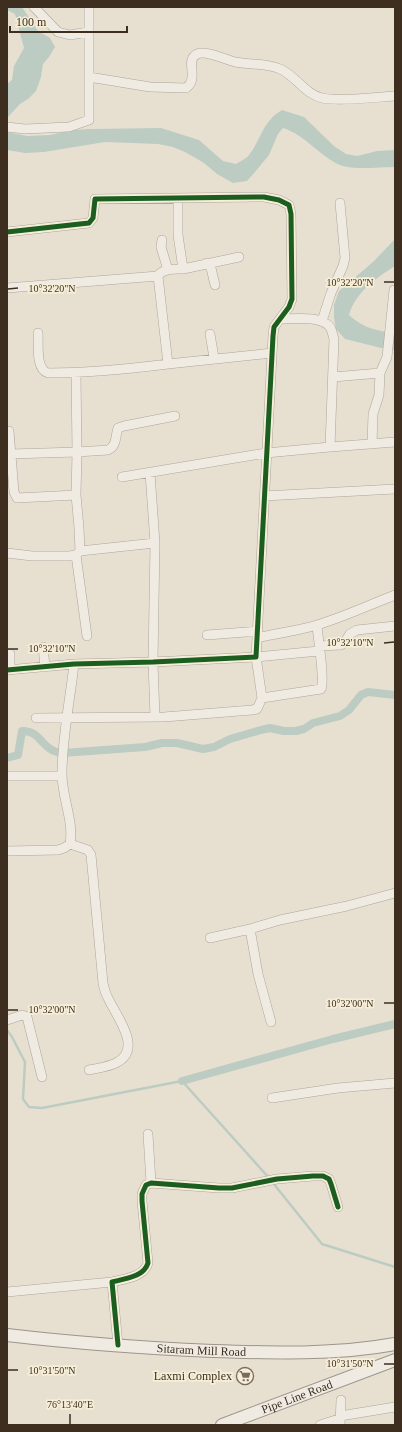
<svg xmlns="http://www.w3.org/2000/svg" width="402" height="1432" viewBox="0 0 402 1432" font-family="Georgia,serif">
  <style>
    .water { fill: #bcccc2 }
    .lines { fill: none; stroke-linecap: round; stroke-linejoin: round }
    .stream { stroke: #bcccc2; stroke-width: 2.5 }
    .canal { stroke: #bcccc2; stroke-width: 8 }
    .street-casing { stroke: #ada599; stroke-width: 10 }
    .secondary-casing { stroke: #9c958a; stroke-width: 14 }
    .street { stroke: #efebe3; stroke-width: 9 }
    .secondary { stroke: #efebe3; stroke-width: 12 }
    .cycleway-casing { stroke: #f7eed8; stroke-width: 8 }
    .cycleway { stroke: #1b5e20; stroke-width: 5 }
    .ticks { fill: none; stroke: #3d2e20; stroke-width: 1.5 }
    .labels { text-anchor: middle; stroke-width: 3.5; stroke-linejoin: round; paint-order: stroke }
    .street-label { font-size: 12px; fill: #3d2e20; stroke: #f7eed8 }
    .poi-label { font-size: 12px; fill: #3d2e20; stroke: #f7eed8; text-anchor: end }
    .ticks-label { font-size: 10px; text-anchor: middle; fill: #3d2e20; stroke: #f7eed8; stroke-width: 3.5; stroke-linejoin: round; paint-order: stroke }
  </style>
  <rect width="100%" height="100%" fill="#e7e0d1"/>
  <!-- water -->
  <path class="water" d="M 7,7 L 22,7 L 38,31 L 50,38 L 55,47 L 49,57 L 43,64 L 41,77 L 36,91 L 28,99 L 20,104 L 7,118 L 7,84 L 12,80 L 14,66 L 24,48 L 15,14 L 7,10 Z
    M 282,110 L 304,117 L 334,146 L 346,154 L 357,156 L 377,151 L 395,150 L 395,167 C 378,167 360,170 343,166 C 323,160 306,135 283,128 L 278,134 L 269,155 L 255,172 L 247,181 L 233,183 L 217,174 L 204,163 L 185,152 L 173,147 L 158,144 L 105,142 L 44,152 L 25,153 L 7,150 L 7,132 L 27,136 L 50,135 L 73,130 L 90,129 L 161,128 L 199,140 L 223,161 L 236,164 C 240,161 246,159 249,155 C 262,138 262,122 282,110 Z
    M 395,239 L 395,266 C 376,278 355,293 349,315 C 363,328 377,331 395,333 L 395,350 L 381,348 L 345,339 L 336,329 L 334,317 L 334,305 L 339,291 L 373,262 Z"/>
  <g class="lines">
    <!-- stream -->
    <path class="stream" d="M 7,1030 L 12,1037 L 25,1062 L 23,1099 L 29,1107 L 42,1108 L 182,1081 L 270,1179
      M 273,1183 L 322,1244 L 395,1267"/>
    <!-- canal -->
    <path class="canal" d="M 7,758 L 18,755 L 22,731 C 40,731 40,745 54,751 C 56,752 60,753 63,753 L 145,747 L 162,743 L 177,743 L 203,749 L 214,747 L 230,739 L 261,730 L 270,728 L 284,731 L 296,731 L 304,729 L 313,723 L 340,716 L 349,710 L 361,695 L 368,692 L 395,695
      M 182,1081 L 333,1039 L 395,1024"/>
    <!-- street casing -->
    <g class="street-casing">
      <path id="street" d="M 34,7 L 58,32 L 70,35 L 88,32
        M 89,77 L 150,87 L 186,88 C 200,78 184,61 197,54 C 205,50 227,60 235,62 C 250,65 266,63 280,69 C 296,76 305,94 322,98 C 340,102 375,97 395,96
        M 7,127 L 25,129 L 69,127 L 89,120 L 89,7
        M 7,232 L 89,223 L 93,218 L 95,199 L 264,197 L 279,200 L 289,205 L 291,214 L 292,299 L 289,307 L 274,327 L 273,336 L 256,657 L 153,662 L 74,664 L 7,670
        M 162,240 L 161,247 L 168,270
        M 207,263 L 211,268 L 215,285
        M 183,269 L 239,257
        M 7,288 L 158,276
        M 281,319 C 294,319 321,315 330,327 C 332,330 333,336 334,339 L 330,447
        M 322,321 L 331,293 L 343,266 L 345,258 L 340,203
        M 38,333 C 39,344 35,369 48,373 C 88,373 128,369 168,364 L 158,276 C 163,268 175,269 183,269 L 178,235 L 178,198
        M 210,334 L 214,358
        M 168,364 L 272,353
        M 76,373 L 77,452 L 108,450 C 117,446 115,437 118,428 L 124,426 L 175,416
        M 333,377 L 380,373
        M 9,431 L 14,492 L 17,498 L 76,495
        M 372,444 L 373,414 L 379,395 L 380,373 L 387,357 L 394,290
        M 150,473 L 155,543 L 153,662 L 155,717
        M 122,477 L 266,453 L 330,447 L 395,442
        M 264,496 L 395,489
        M 80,551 L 155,543
        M 7,553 L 32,556 L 69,556 L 76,555 L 80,551 L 79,528 L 76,495 L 77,452 L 11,454
        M 76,555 L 87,636
        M 317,626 C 318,638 325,680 321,689 L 262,698 L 256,657 L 319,651
        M 207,635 L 258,631
        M 257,638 C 277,633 298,631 317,625 C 344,617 369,605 395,595
        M 319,646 L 341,645 L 345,642 L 350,634 L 357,630 L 395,626
        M 43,647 L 45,667
        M 10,654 L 10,669
        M 36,718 L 164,717 L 252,710 L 257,709 L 262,698
        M 7,776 L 62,776
        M 70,844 L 88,850 L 91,855 L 103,983 C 104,988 105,993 108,998 C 116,1016 144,1049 116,1063 C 108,1067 98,1068 89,1070
        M 7,851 L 58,850 L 64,848 L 70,844 C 74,821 62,798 62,774 C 62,738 70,701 74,664
        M 250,929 L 258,974 L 271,1022
        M 210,938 L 250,929 L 280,920 L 347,906 L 395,893
        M 7,1020 L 22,1015 L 27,1017 L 42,1077
        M 272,1098 L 338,1088 L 395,1083
        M 148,1134 L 151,1183
        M 7,1292 L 112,1282
        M 118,1345 L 112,1282 C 124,1279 144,1277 148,1263 L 142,1201 L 142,1194 L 146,1185 L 151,1183 L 219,1188 L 232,1188 L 277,1179 L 313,1176 L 323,1176 L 329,1179 L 331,1184 L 338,1207
        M 340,1416 L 395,1407
        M 320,1425 L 339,1419
        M 340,1425 L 341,1400"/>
    </g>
    <!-- secondary casing -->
    <g class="secondary-casing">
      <g id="secondary">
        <path id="s1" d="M 7,1335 C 75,1343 144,1348 213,1351 C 274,1353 335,1355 395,1344"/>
        <path id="s2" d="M 222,1425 L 395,1360"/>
      </g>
    </g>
    <!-- street -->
    <use href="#street" class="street"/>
    <!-- secondary -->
    <use href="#secondary" class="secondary"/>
    <!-- cycleway casing -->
    <g class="cycleway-casing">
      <path id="cycleway" d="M 7,232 L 89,223 L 93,218 L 95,199 L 264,197 L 279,200 L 289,205 L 291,214 L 292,299 L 289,307 L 274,327 L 273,336 L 256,657 L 153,662 L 74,664 L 7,670
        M 118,1345 L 112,1282 C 124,1279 144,1277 148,1263 L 142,1201 L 142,1194 L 146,1185 L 151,1183 L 219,1188 L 232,1188 L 277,1179 L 313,1176 L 323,1176 L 329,1179 L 331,1184 L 338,1207"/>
    </g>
    <!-- cycleway -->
    <use href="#cycleway" class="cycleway"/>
  </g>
  <!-- ticks -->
  <path class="ticks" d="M 384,282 L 394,282M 8,289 L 18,288M 384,643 L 394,642M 8,649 L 18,649M 384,1003 L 394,1003M 8,1010 L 18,1010M 384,1364 L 394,1364M 8,1370 L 18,1370M 70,1414 L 70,1424"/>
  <!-- icons -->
  <defs>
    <g id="supermarket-ring" transform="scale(0.9)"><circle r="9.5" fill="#f7eed8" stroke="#786c5e" stroke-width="1.5"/><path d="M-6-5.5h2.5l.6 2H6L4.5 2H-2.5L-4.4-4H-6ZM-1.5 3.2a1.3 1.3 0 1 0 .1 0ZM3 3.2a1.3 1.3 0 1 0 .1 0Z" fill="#786c5e"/></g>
  </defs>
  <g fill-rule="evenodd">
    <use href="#supermarket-ring" x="245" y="1376"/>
  </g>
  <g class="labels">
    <!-- street labels -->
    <g class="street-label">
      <text dy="4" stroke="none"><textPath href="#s1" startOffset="195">Sitaram Mill Road</textPath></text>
      <text dy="4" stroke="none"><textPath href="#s2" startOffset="80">Pipe Line Road</textPath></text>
    </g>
    <!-- poi labels -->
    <g class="poi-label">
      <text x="232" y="1380">Laxmi Complex</text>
    </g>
  </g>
  <g class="ticks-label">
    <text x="350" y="286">10°32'20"N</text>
    <text x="52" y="292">10°32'20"N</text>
    <text x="350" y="646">10°32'10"N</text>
    <text x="52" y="652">10°32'10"N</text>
    <text x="350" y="1007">10°32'00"N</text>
    <text x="52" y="1013">10°32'00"N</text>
    <text x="350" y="1367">10°31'50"N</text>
    <text x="52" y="1374">10°31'50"N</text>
    <text x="70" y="1408">76°13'40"E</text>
  </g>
  <!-- border -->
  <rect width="402" height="1432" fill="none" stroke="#3d2e20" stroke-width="16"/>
  <!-- scale -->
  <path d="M10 26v6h117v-6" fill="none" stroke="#3d2e20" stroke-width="2"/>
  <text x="16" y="26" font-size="12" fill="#3d2e20" stroke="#f7eed8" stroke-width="3" paint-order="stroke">100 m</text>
</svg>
